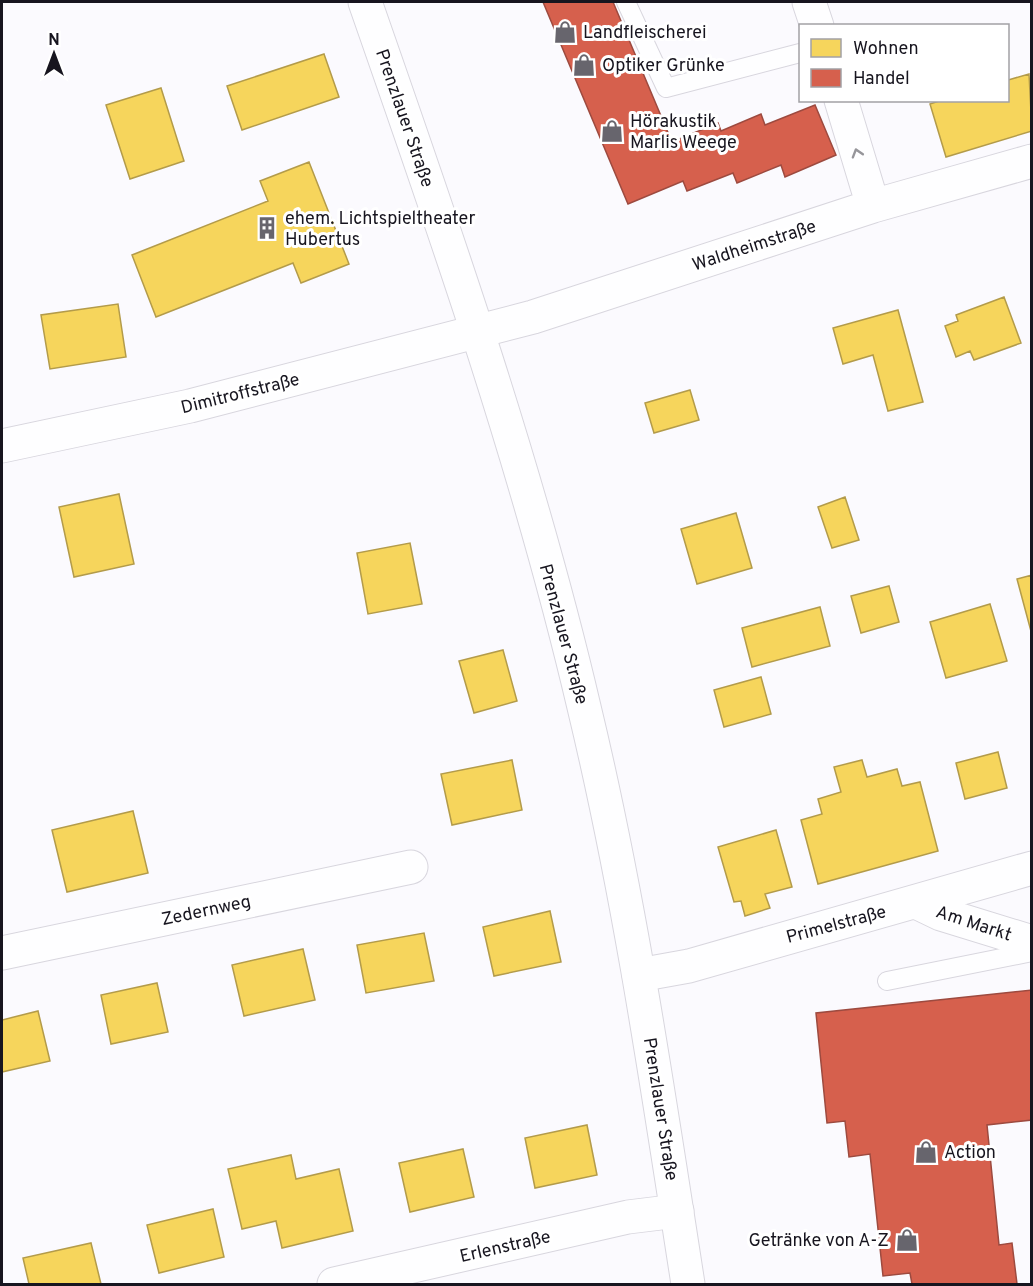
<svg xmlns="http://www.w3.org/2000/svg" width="1033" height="1286" viewBox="0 0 1033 1286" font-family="Overpass,sans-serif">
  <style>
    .homes { fill: #f6d55c; stroke: #b39b4a; stroke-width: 1.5 }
    .shops { fill: #d6604d; stroke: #9d4a3f; stroke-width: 1.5 }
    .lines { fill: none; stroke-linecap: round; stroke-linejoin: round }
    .lane-casing { stroke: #d8d6de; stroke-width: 20 }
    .street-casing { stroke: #d8d6de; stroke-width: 35 }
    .secondary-casing { stroke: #d8d6de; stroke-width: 35 }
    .lane { stroke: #fefeff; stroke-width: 18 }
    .street { stroke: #fefeff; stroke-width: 33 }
    .secondary { stroke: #fefeff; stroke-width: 33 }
    .oneway { stroke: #96959a }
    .labels { text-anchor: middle; stroke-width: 6; stroke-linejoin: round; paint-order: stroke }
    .poi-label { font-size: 18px; fill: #17151f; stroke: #fff; text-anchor: start }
    .street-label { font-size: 18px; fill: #17151f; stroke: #fff }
  </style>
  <rect width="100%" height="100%" fill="#fbfafe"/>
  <!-- homes -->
  <path class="homes" d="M 324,54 L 339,97 L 242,130 L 227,86 Z
    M 1029,74 L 1032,131 L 946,157 L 930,104 L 942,100 L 1008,100 L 1008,80 Z
    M 161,88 L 184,161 L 130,179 L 106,105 Z
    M 309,162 L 349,264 L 301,283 L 293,263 L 156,317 L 132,255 L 268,201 L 260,181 Z
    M 1004,297 L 1021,343 L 974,360 L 970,351 L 956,357 L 945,326 L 958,321 L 956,315 Z
    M 118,304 L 126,357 L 50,369 L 41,315 Z
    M 898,310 L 923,402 L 888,411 L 873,355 L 843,364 L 833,328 Z
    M 690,390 L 699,420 L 654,433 L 645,403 Z
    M 119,494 L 134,564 L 74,577 L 59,507 Z
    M 845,497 L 859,540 L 832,548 L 818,507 Z
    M 736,513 L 752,568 L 697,584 L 681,529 Z
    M 410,543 L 422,604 L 368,614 L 357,553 Z
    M 1032,575 L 1032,635 L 1017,579 Z
    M 889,586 L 899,622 L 861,633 L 851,596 Z
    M 990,604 L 1007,661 L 946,678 L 930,622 Z
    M 820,607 L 830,646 L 752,667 L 742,628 Z
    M 503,650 L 517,701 L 474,713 L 459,661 Z
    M 761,677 L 771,714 L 724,727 L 714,690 Z
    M 998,752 L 1007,788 L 965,799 L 956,763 Z
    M 512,760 L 522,810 L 452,825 L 441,774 Z
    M 862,760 L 867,777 L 897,769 L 902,786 L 920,782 L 938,851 L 818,884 L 801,820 L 822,814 L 818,799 L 841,792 L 834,767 Z
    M 133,811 L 148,873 L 67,892 L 52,830 Z
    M 776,830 L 792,887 L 765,894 L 770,908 L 745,916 L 741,901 L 734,902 L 718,847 Z
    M 550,911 L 561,962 L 494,976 L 483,927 Z
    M 424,933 L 434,981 L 366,993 L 357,945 Z
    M 303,949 L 315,1000 L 244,1016 L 232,965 Z
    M 157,983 L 168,1032 L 111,1044 L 101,995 Z
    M 38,1011 L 50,1061 L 2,1072 L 2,1020 Z
    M 587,1125 L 597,1175 L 535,1188 L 525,1138 Z
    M 463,1149 L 474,1197 L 410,1212 L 399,1163 Z
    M 291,1155 L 296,1179 L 339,1169 L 353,1231 L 282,1248 L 276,1221 L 242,1229 L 228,1169 Z
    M 213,1209 L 224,1257 L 159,1273 L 147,1225 Z
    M 91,1243 L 101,1284 L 29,1284 L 23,1258 Z"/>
  <!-- shops -->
  <path class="shops" d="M 543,2 L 613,2 L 672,142 L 718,123 L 721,131 L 761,114 L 765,125 L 815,105 L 836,155 L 785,177 L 781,165 L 737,183 L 733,173 L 687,191 L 683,181 L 628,204 Z
    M 1032,990 L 1032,1120 L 987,1125 L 999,1245 L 1012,1243 L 1017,1284 L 912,1284 L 910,1273 L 883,1276 L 870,1154 L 849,1157 L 845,1121 L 827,1123 L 816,1013 Z"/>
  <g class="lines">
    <!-- lane casing -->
    <g class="lane-casing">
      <path id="lane" d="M 626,2 L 666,88 L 800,53
        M 887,981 L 1032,952"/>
    </g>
    <!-- street casing -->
    <g class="street-casing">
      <path id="street" d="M 809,2 L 817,26
        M 841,100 L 873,206
        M 2,446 L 190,406 L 533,317 L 873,206 L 1032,161
        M 916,902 L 941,914 L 1032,942
        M 2,953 L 411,867
        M 639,975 L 689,966 L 1032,868
        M 334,1284 L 628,1217 L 677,1211"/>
    </g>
    <!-- secondary casing -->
    <g class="secondary-casing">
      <path id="secondary" d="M 365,2 C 446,234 528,468 584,707 C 630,898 658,1091 688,1284"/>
    </g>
    <!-- lane -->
    <use href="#lane" class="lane"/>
    <!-- street -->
    <use href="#street" class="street"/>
    <!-- secondary -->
    <use href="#secondary" class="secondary"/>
  </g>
  <!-- one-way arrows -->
  <defs><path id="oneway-chevron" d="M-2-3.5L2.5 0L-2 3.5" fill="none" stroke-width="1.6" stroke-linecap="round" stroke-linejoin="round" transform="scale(1.5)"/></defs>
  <use class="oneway" href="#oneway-chevron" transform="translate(857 153) rotate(-107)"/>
  <!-- icons -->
  <defs>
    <g id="shop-bare" transform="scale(1.8)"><path d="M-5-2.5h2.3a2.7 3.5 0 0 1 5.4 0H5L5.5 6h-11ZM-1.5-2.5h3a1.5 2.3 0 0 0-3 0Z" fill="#67656d" stroke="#fff" stroke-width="2.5" paint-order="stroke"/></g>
    <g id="building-bare" transform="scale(1.8)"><path d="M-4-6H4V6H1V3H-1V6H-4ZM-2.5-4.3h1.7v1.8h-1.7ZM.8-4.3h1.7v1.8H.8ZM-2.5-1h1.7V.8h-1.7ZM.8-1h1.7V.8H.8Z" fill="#67656d" stroke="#fff" stroke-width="2.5" paint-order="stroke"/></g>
  </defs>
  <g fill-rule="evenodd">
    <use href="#shop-bare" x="565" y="32"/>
    <use href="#shop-bare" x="584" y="65"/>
    <use href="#shop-bare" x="612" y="131"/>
    <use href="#building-bare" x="267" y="228"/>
    <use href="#shop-bare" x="926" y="1152"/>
    <use href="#shop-bare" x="907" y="1240"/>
  </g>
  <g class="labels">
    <!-- poi labels -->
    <g class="poi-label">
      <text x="583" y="38">Landfleischerei</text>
      <text x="602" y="71">Optiker Grünke</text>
      <text x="630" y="127">Hörakustik<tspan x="630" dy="21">Marlis Weege</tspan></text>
      <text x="285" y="224">ehem. Lichtspieltheater<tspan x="285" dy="21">Hubertus</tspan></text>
      <text x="944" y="1158">Action</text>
      <text x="889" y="1246" text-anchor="end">Getränke von A-Z</text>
    </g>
    <!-- street labels -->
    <g class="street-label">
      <text transform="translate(405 118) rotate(71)" y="6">Prenzlauer Straße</text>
      <text transform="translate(754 245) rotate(-18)" y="6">Waldheimstraße</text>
      <text transform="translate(240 393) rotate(-14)" y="6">Dimitroffstraße</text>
      <text transform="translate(564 634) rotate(75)" y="6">Prenzlauer Straße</text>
      <text transform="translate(206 910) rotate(-12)" y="6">Zedernweg</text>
      <text transform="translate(974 923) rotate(18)" y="6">Am Markt</text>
      <text transform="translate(836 924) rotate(-15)" y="6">Primelstraße</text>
      <text transform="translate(661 1109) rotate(81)" y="6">Prenzlauer Straße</text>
      <text transform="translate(505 1246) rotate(-13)" y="6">Erlenstraße</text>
    </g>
  </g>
  <!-- border -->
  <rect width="1033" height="1286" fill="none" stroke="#17151f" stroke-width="6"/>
  <!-- legend -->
  <rect x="799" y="24" width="210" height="78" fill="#ffffff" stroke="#a2a1a5" stroke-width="1.5"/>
  <rect x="811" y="39" width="30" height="18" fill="#f6d55c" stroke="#a2a1a5" stroke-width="1.5"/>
  <text x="853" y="54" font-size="18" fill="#17151f">Wohnen</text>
  <rect x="811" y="69" width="30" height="18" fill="#d6604d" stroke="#a2a1a5" stroke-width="1.5"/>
  <text x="853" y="84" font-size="18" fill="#17151f">Handel</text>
  <!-- north arrow -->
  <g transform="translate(54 54)" stroke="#ffffff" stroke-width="4.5" paint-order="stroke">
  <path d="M0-4.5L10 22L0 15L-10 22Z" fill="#17151f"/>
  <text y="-9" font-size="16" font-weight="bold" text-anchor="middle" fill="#17151f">N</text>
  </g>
</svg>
